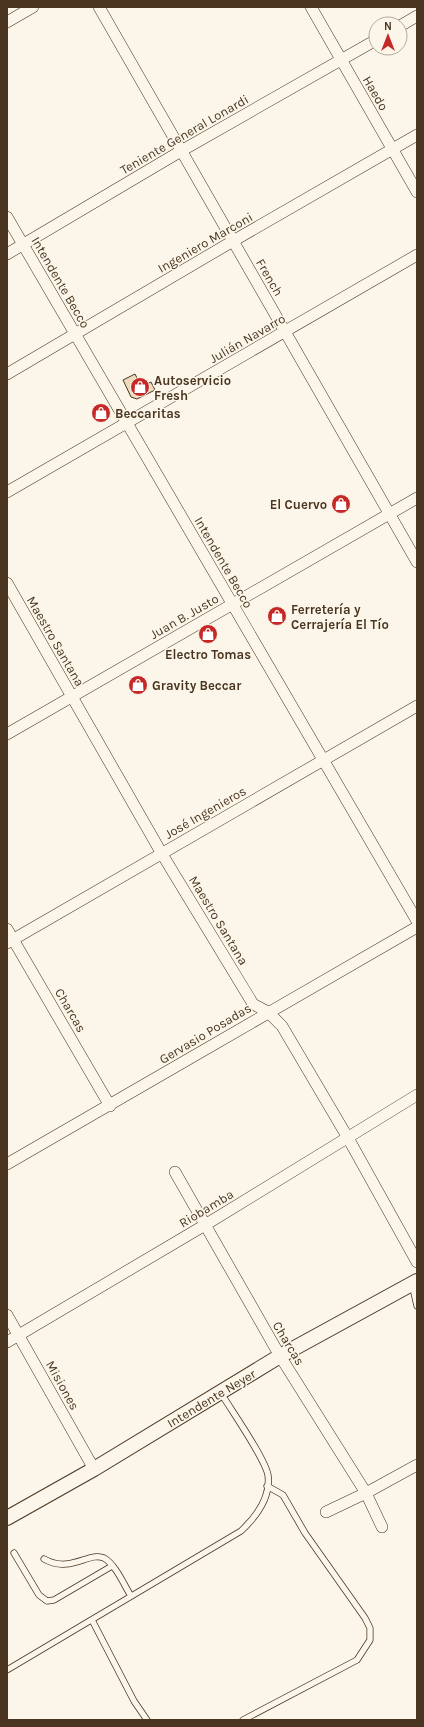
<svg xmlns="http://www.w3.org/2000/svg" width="424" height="1727" viewBox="0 0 424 1727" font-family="Karla,sans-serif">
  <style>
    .building { fill: #ecdcbc; stroke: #4a3520 }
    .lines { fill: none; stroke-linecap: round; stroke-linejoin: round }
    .service-casing { stroke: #4a3520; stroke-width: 7 }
    .minor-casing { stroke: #4a3520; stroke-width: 12 }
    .tertiary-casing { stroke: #4a3520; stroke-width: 16 }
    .service { stroke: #fbf6e9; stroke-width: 5.5 }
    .minor { stroke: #fbf6e9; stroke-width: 11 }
    .tertiary { stroke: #fbf6e9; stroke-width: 14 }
    .labels { text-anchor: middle; stroke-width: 3; stroke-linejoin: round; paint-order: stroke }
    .street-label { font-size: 13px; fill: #4a3520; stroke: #fbf6e9 }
    .poi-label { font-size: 13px; font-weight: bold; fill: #4a3520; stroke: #fbf6e9; text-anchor: start }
  </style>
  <rect width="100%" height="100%" fill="#fbf6e9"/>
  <!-- building -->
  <path class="building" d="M 135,374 L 139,382 L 145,380 L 147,384 L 151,382 L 155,390 L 137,399 L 131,397 L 123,380 Z
    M 105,406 L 110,413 L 97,421 L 93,414 Z"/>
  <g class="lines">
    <!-- service casing -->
    <g class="service-casing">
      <path id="service" d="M 412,1284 L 417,1306
        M 14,1553 L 39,1595 L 47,1601 L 54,1600 L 112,1566
        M 44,1559 C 71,1574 89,1551 104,1558 C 116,1565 124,1585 131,1596
        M 92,1620 L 134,1701 L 147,1720
        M 7,1670 L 241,1531 C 256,1517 271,1498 268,1475 C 265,1458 231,1410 221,1393
        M 243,1720 L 357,1660 L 370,1640 L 370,1628 L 365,1618 L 305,1533 L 283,1495 L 267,1486"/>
    </g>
    <!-- minor casing -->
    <g class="minor-casing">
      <path id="minor" d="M 99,7 L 417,562
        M 311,7 L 417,192
        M 7,22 L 33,7
        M 400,26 L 417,16
        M 7,217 L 417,921
        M 7,254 L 181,151 L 376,40
        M 7,374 L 233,241 L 417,135
        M 7,492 L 417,255
        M 7,583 L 162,854 L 253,1004 L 268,1012 L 282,1026 L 348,1138 L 417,1262
        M 7,734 L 417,498
        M 7,929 L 110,1106
        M 7,943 L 417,706
        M 7,1164 C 144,1086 280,1005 417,927
        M 175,1172 L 280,1356 L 366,1493 L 382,1527
        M 7,1315 L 94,1469
        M 7,1342 L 205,1225 L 417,1095
        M 326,1512 L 366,1493 L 417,1465"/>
    </g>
    <!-- tertiary casing -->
    <g class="tertiary-casing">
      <path id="tertiary" d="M 7,1518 L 94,1469 L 280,1356 L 417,1281"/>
    </g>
    <!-- service -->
    <use href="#service" class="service"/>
    <!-- minor -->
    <use href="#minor" class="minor"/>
    <!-- tertiary -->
    <use href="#tertiary" class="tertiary"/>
  </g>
  <!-- icons -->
  <defs>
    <g id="shop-disc" transform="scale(1)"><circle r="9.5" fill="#c62828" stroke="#fbf6e9"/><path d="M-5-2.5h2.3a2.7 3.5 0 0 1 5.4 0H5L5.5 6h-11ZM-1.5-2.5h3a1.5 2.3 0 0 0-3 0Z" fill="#fff"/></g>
  </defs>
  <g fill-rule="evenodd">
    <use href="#shop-disc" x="140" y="387"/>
    <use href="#shop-disc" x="101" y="413"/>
    <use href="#shop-disc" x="341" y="504"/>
    <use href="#shop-disc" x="277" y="616"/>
    <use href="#shop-disc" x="208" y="634"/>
    <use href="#shop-disc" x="138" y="685"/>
  </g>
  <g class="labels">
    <!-- street labels -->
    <g class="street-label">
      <text transform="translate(376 93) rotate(60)" y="5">Haedo</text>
      <text transform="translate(184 134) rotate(-30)" y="5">Teniente General Lonardi</text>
      <text transform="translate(205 242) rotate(-30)" y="5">Ingeniero Marconi</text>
      <text transform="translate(270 277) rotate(60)" y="5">French</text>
      <text transform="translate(61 282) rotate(60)" y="5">Intendente Becco</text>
      <text transform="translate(247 338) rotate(-30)" y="5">Julián Navarro</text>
      <text transform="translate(224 562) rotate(60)" y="5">Intendente Becco</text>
      <text transform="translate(184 616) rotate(-30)" y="5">Juan B. Justo</text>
      <text transform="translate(56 641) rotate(60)" y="5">Maestro Santana</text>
      <text transform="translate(205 812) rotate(-30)" y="5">José Ingenieros</text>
      <text transform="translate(219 920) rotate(59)" y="5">Maestro Santana</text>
      <text transform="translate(71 1010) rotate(60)" y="5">Charcas</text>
      <text transform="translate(205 1033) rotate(-31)" y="5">Gervasio Posadas</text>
      <text transform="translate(206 1208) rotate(-31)" y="5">Riobamba</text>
      <text transform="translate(289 1343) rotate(59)" y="5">Charcas</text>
      <text transform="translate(63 1385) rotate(61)" y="5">Misiones</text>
      <text transform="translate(211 1398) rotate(-31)" y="5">Intendente Neyer</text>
    </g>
    <!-- poi labels -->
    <g class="poi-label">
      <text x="154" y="385">Autoservicio<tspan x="154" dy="15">Fresh</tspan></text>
      <text x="115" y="418">Beccaritas</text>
      <text x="327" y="509" text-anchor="end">El Cuervo</text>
      <text x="291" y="614">Ferretería y<tspan x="291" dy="15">Cerrajería El Tío</tspan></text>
      <text x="208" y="659" text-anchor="middle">Electro Tomas</text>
      <text x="152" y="690">Gravity Beccar</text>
    </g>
  </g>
  <!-- border -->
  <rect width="424" height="1727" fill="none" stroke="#4a3520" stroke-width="16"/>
  <!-- north arrow -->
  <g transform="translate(388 36)"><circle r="19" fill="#fbf6e9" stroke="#b4a999"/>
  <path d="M0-3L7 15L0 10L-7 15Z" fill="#c62828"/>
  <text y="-6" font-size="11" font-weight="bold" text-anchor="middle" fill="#4a3520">N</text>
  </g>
</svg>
